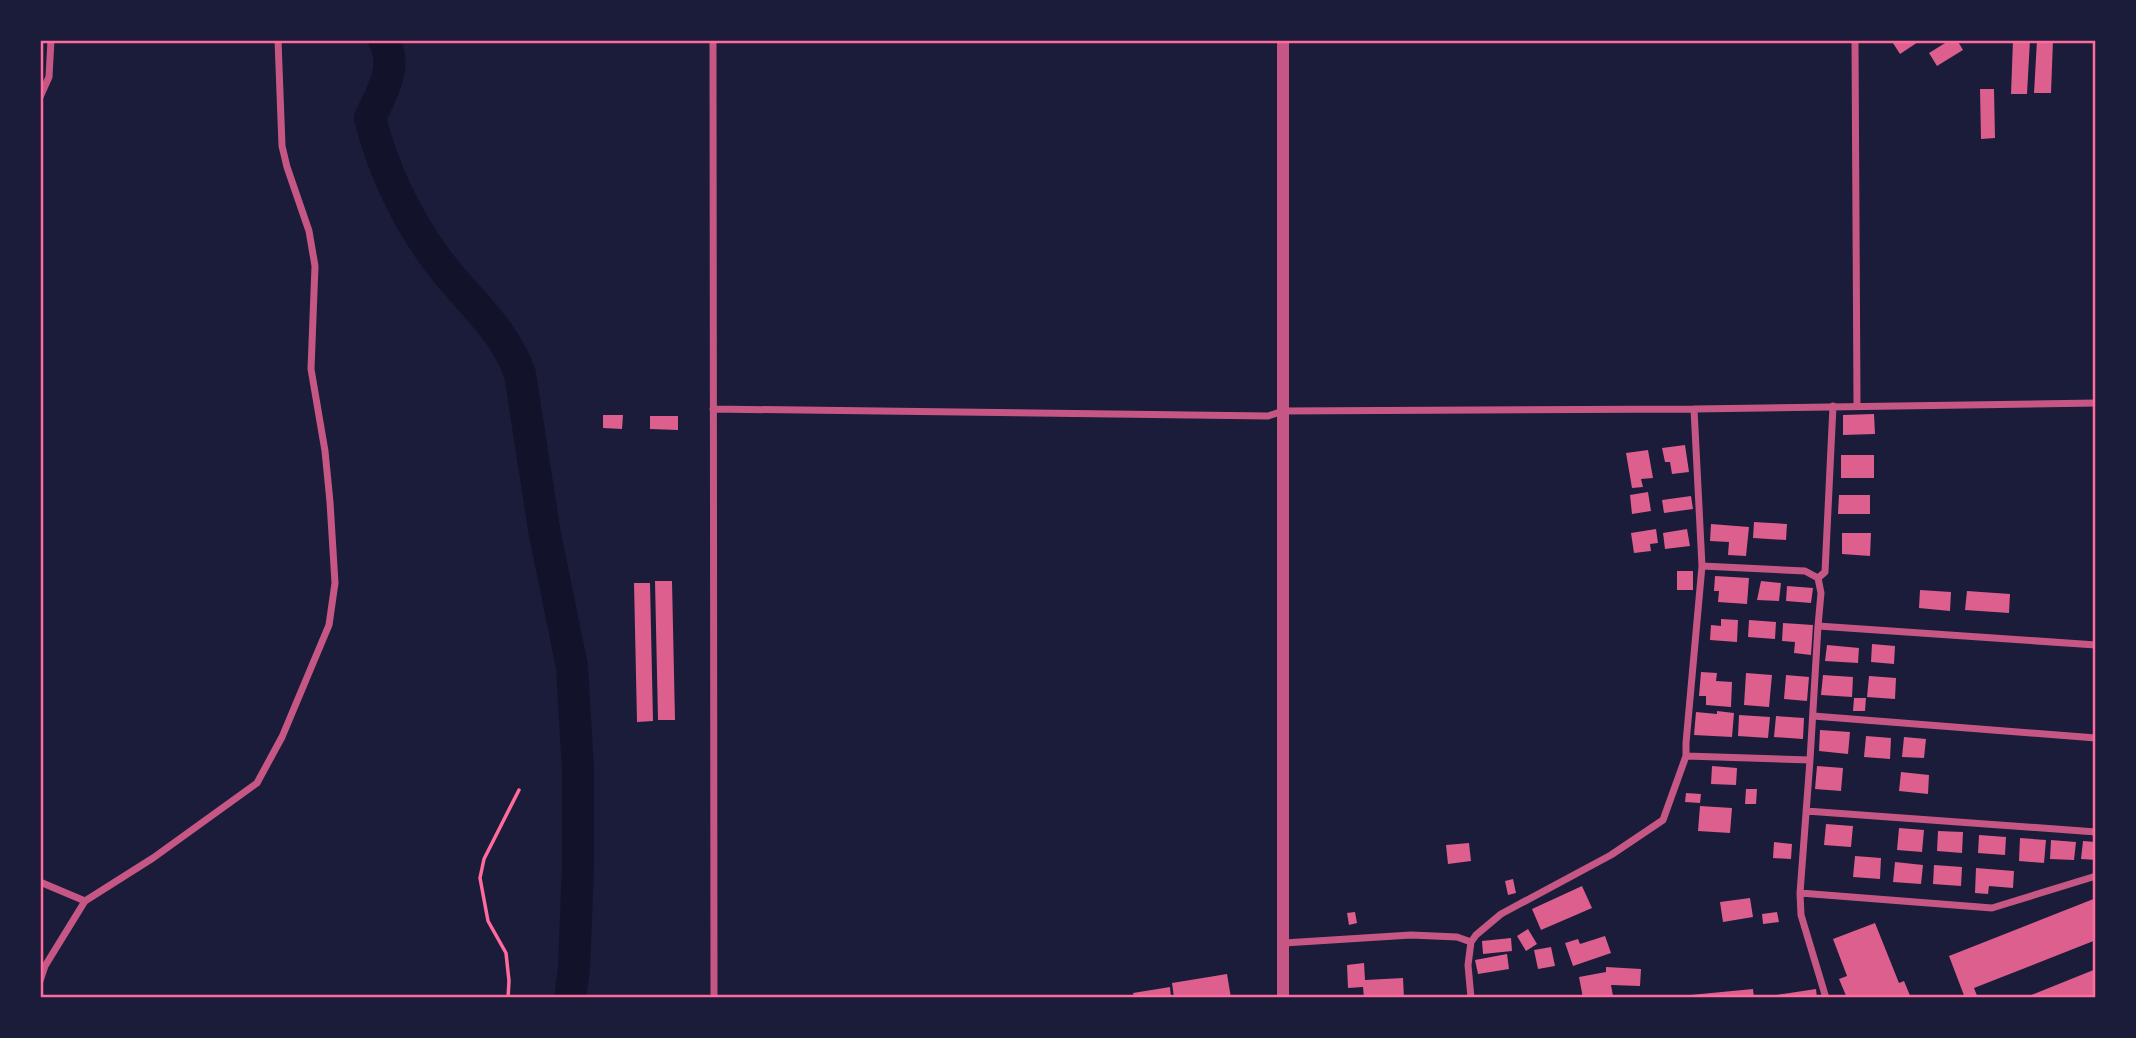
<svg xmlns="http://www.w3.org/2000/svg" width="2136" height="1038" viewBox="0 0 2136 1038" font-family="'Exo 2',sans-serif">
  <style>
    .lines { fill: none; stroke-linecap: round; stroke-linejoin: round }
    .river { stroke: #12122b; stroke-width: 32 }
    .building { fill: #dd5f8e }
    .path { stroke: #ff6b9d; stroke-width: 3.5 }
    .minor { stroke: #c65784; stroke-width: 7 }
    .tertiary { stroke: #c65784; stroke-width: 12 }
    .neatline { fill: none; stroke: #ff6b9d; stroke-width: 2.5 }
  </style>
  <rect width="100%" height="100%" fill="#1b1b3a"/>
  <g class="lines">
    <!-- river -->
    <path class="river" d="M 384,40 C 398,68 382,92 370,118 C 382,165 404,213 432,253 C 461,295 503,325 520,374 L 544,529 L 572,667 L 578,770 L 578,867 L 574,968 L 570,998"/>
  </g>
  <!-- building -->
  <path class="building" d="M 1891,40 L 1921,40 L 1900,54 Z
    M 1950,40 L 1957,40 L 1963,50 L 1937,66 L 1929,53 Z
    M 2013,40 L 2030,40 L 2027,94 L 2011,94 Z
    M 2037,40 L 2053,40 L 2051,93 L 2034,93 Z
    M 1980,89 L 1994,89 L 1995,138 L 1981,139 Z
    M 1874,414 L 1875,434 L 1843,435 L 1843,415 Z
    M 603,415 L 623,415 L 622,429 L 603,428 Z
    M 650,416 L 678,416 L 678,430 L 650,429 Z
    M 1685,445 L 1689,472 L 1672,474 L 1670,462 L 1665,462 L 1662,448 Z
    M 1648,450 L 1653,478 L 1641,479 L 1643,487 L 1632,488 L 1626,453 Z
    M 1841,455 L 1874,455 L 1874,478 L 1841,478 Z
    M 1648,492 L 1651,511 L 1632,514 L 1630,495 Z
    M 1839,495 L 1870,495 L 1870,514 L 1838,514 Z
    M 1691,496 L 1693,509 L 1664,513 L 1662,500 Z
    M 1754,522 L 1787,524 L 1786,540 L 1753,538 Z
    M 1711,524 L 1749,527 L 1746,556 L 1728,555 L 1729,542 L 1710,541 Z
    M 1656,529 L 1658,543 L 1650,544 L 1651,551 L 1634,553 L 1631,533 Z
    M 1687,529 L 1690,546 L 1665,549 L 1663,533 Z
    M 1842,533 L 1871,533 L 1870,556 L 1842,554 Z
    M 1677,571 L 1693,571 L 1693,590 L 1677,590 Z
    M 1715,576 L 1749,578 L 1747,604 L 1718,602 L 1719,591 L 1714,591 Z
    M 655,581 L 672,581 L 675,720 L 658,720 Z
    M 1761,581 L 1781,583 L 1779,601 L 1757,600 Z
    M 634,583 L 650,583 L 653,721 L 637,722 Z
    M 1787,586 L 1813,588 L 1811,603 L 1786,601 Z
    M 1920,590 L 1951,592 L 1950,611 L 1919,608 Z
    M 1967,591 L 2010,594 L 2009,613 L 1965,610 Z
    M 1721,619 L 1738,620 L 1737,642 L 1710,640 L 1711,625 L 1721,626 Z
    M 1749,620 L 1776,622 L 1775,639 L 1748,637 Z
    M 1783,623 L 1813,625 L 1811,655 L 1794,653 L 1795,642 L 1782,641 Z
    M 1872,644 L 1895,646 L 1894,664 L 1871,662 Z
    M 1827,645 L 1859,648 L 1858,663 L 1825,661 Z
    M 1701,672 L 1717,673 L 1716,681 L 1732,682 L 1731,707 L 1706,705 L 1706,696 L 1699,696 Z
    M 1746,673 L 1772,675 L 1769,707 L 1744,705 Z
    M 1786,675 L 1809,677 L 1807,701 L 1784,699 Z
    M 1823,675 L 1853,677 L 1852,697 L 1821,695 Z
    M 1869,676 L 1896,678 L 1895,699 L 1867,697 Z
    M 1854,698 L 1866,698 L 1865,711 L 1853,711 Z
    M 1717,711 L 1734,713 L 1732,737 L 1694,735 L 1696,712 L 1717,714 Z
    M 1739,715 L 1770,717 L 1768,738 L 1738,736 Z
    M 1776,716 L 1804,718 L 1803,739 L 1774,737 Z
    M 1820,730 L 1850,732 L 1848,754 L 1819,751 Z
    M 1866,736 L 1891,738 L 1890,759 L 1864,757 Z
    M 1904,737 L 1926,739 L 1924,758 L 1902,757 Z
    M 1712,766 L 1737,768 L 1736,785 L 1711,784 Z
    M 1817,766 L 1843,768 L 1841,791 L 1815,789 Z
    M 1901,772 L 1929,775 L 1928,794 L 1899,791 Z
    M 1746,789 L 1757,789 L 1756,804 L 1745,804 Z
    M 1686,793 L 1701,794 L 1700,803 L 1685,802 Z
    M 1700,806 L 1732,808 L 1730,833 L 1698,831 Z
    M 1826,824 L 1853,826 L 1851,847 L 1824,845 Z
    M 1899,828 L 1924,830 L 1922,852 L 1897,850 Z
    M 1938,831 L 1963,832 L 1962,853 L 1937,851 Z
    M 1979,835 L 2006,837 L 2005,855 L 1978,853 Z
    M 2020,838 L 2046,840 L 2044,863 L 2019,861 Z
    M 2051,840 L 2076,842 L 2074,860 L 2050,859 Z
    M 2083,841 L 2096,842 L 2096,860 L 2081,859 Z
    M 1774,842 L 1792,844 L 1791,859 L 1773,858 Z
    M 1469,843 L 1471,861 L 1448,864 L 1446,845 Z
    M 1855,856 L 1881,858 L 1880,879 L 1853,877 Z
    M 1895,862 L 1923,865 L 1921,884 L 1893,882 Z
    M 1934,865 L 1962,867 L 1961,886 L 1933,884 Z
    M 1976,868 L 2014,871 L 2013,888 L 1989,886 L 1988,894 L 1975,893 Z
    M 1513,879 L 1516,893 L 1508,895 L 1505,881 Z
    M 1582,886 L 1592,908 L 1541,930 L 1532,909 Z
    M 1750,898 L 1753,917 L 1723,922 L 1720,902 Z
    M 2096,898 L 2096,940 L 1974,988 L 1978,998 L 1965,998 L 1949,956 Z
    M 1355,912 L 1357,923 L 1349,925 L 1347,913 Z
    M 1777,912 L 1779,922 L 1763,924 L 1762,914 Z
    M 1875,923 L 1899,983 L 1904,981 L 1911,998 L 1847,998 L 1839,979 L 1847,976 L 1833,939 Z
    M 1528,929 L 1537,944 L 1526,951 L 1517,936 Z
    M 1605,936 L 1611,953 L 1573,966 L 1565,943 L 1578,939 L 1580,944 Z
    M 1511,938 L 1512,951 L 1483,954 L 1482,941 Z
    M 1551,947 L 1555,966 L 1538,969 L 1534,950 Z
    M 1507,954 L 1509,969 L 1478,974 L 1475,960 Z
    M 1364,963 L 1365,980 L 1403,978 L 1404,998 L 1364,998 L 1363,987 L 1348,988 L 1347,965 Z
    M 1606,967 L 1641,969 L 1640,986 L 1611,985 L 1613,996 L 1583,998 L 1579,977 L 1606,972 Z
    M 2096,969 L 2096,998 L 2024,998 Z
    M 1227,974 L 1231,998 L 1174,998 L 1172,983 Z
    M 1170,987 L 1171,998 L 1134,998 L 1133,993 Z
    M 1753,989 L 1754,998 L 1680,998 L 1680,996 Z
    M 1816,989 L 1817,998 L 1777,998 L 1776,995 Z"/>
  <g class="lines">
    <!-- path -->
    <path class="path" d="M 508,998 L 509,981 L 506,953 L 488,921 L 480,878 L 484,859 L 519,790"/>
    <!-- minor -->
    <path class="minor" d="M 713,40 L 714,998
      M 1855,40 L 1857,405
      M 40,97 L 49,77 L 51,40
      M 713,409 L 1268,416 L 1283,411 L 1694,409 L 2096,403
      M 1702,566 L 1805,571 L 1818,578 L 1821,593 L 1818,626
      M 1818,578 L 1825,572 L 1833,406
      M 1813,716 L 2096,738
      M 1686,756 L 1810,760 L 1800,893 L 1801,915 L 1826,998
      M 1810,760 L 1818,626 L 2096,645
      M 1806,811 L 2096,832
      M 40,882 L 85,901
      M 1800,893 L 1992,908 L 2096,876
      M 1284,943 L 1411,935 L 1457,937 L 1471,942
      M 40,981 L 45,966 L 85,901 L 153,858 L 257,783 L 282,737 L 329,625 L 335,583 L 330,502 L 325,451 L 311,369 L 315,266 L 309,231 L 287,167 L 282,146 L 278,40
      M 1471,998 L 1468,965 L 1471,942 L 1476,935 L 1501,914 L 1611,855 L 1663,820 L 1686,756 L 1686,743 L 1702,566 L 1694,409"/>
    <!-- tertiary -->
    <path class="tertiary" d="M 1283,998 L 1283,40"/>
  </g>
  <!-- border -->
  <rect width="2136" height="1038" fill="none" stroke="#1b1b3a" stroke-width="84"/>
  <rect x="42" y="42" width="2052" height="954" class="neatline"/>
</svg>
